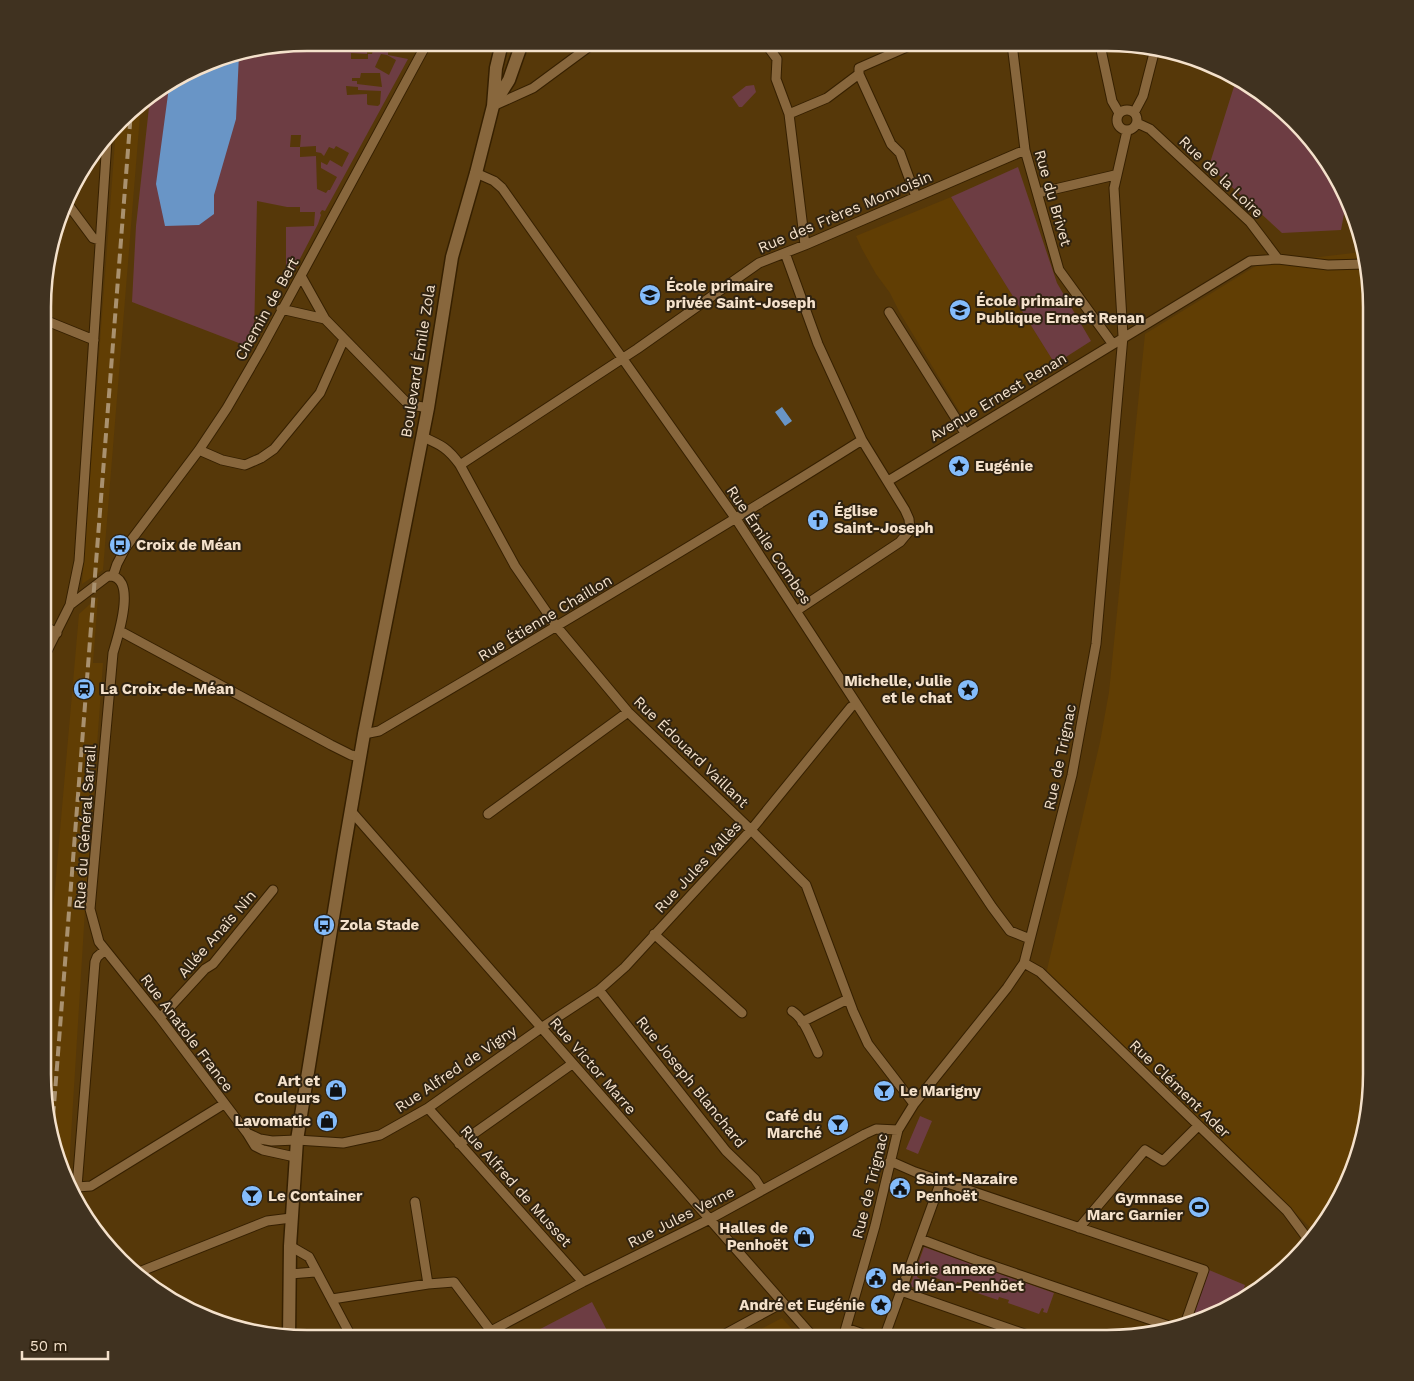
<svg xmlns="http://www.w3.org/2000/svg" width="1414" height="1381" viewBox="0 0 1414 1381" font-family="'Work Sans',sans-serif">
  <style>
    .built { fill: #613e04 }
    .green { fill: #6d3d43; fill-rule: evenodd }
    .water { fill: #6995c6 }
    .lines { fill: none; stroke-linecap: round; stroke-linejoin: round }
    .minor-casing { stroke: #362000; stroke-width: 11 }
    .secondary-casing { stroke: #362000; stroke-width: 15 }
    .minor { stroke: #88673d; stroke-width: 9 }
    .secondary { stroke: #88673d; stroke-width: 12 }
    .rail { stroke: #a9916f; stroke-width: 4; stroke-dasharray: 10 5; stroke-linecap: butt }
    .labels { text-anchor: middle; stroke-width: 4; stroke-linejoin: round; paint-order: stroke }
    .street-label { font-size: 15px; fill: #f4e1cb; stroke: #302311 }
    .poi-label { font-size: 15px; font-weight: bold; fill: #f4e1cb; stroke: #302311; text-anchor: start }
    .rim { fill: none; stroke: #f4e1cb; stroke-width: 2.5 }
  </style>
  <rect width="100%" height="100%" fill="#563809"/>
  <!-- built -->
  <path class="built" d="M 141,103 L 103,570 L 82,584 L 116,128 L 133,108 Z
    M 951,197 L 1055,364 L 964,419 L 900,313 L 890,293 L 876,274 L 862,249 L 856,236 Z
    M 1362,252 L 1371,290 L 1371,1091 L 1344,1191 L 1317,1234 L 1046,974 L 1100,742 L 1109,692 L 1145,334 L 1259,264 Z
    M 98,597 L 93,663 L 103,663 L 85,910 L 68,1184 L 63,1175 L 43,1091 L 43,1025 L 79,614 Z
    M 782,1318 L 792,1329 L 796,1338 L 744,1338 Z"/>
  <!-- green -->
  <path class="green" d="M 302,43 L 302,47 L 316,46 L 317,43 L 388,43 L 388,55 L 408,59 L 325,211 L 322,210 L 320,213 L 321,215 L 318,224 L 290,278 L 286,278 L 286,227 L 314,226 L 315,212 L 300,212 L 300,207 L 287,207 L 257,201 L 254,337 L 251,350 L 244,345 L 132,302 L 136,226 L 150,98 L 222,57 ZM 367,50 L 373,50 L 372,54 L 368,54 L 368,59 L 351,59 L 351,53 L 367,54 ZM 381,54 L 387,55 L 396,60 L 389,75 L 375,67 ZM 361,73 L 380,73 L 382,87 L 357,84 L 357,81 L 352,81 L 352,78 L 360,78 ZM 346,86 L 358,87 L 358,90 L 381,91 L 380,104 L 378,106 L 368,105 L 367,104 L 367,94 L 347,95 ZM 291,135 L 301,135 L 300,147 L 290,147 ZM 316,146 L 316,152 L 321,153 L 324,156 L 329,147 L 334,149 L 336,146 L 349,153 L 342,167 L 330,160 L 327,165 L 321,162 L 321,168 L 337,177 L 330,190 L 328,190 L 326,193 L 317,189 L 316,156 L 300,157 L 300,147 Z
    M 1237,77 L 1317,146 L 1347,198 L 1341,230 L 1282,233 L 1209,166 Z
    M 754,85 L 756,92 L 742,107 L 739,107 L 732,97 L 746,86 Z
    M 1018,167 L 1057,283 L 1091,341 L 1055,364 L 951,197 Z
    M 920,1116 L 932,1121 L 918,1154 L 906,1149 Z
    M 924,1247 L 1054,1293 L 1047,1313 L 1043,1312 L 1044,1309 L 1042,1308 L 1039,1314 L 1008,1303 L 1009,1300 L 999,1297 L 998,1300 L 965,1289 L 966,1285 L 957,1282 L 956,1285 L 924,1274 L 927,1264 L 922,1263 L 917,1277 L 922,1280 L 919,1290 L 910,1286 Z
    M 1209,1270 L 1245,1285 L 1240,1300 L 1208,1318 L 1191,1323 Z
    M 592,1302 L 611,1338 L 523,1338 Z"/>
  <!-- water -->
  <path class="water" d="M 239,54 L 236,119 L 214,195 L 214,214 L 199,225 L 165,226 L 156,184 L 169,87 L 222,57 Z
    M 782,407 L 792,421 L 785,426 L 775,412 Z"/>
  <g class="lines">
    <!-- minor casing -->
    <g class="minor-casing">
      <path id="minor" d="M 766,44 L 777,59 L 776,79 L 789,114 L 805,245
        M 1012,44 L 1025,150 L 1059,270 L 1112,343
        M 1100,45 L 1112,101 L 1119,113
        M 859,74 L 891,144 L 900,153 L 916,197
        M 493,106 L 533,88 L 594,43
        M1117 120a10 10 0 1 1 20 0a10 10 0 1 1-20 0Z
        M 1134,113 L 1143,96 L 1155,49
        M 789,114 L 827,98 L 859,74 L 859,68 L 907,47
        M 1137,123 L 1150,129 L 1250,222 L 1278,259
        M 476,173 L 494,181 L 502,188 L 736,519 L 871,726 L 992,907 L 1010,931 L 1030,939
        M 1038,193 L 1115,175
        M 67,203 L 93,238 L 99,240
        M 785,253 L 818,344 L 862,440
        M 301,276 L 325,319 L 405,401 L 412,405 L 428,408
        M 281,309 L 325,319
        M 889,312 L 965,433
        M 47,321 L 94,340
        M 423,437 C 441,445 448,448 460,465 L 515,566 L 557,627 L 628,712 L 751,830 L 806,885 L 853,1011 L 868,1044 L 914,1104
        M 199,450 L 222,460 L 245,465 L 261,458 L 274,449 L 320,393 L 344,339
        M 460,465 L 637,349 L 759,263 L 805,245 L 1025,150
        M 888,481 L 1250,261 L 1278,259 L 1328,265 L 1365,264
        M 113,576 L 117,564 L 126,547 L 199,450 L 227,408 L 260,351 L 427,43
        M 70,605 L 108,576 C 139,574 117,639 113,653 L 90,909 L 99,942 L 160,1018 L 247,1133 L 255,1146 L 263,1150 L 295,1157
        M 46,627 L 57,633
        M 120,631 L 331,745 L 351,755 L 360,757
        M 45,655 L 70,605 L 79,561 L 107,140
        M 364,734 L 379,731 C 541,636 703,540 862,440 L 905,510 L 909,519 L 910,530 L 900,542 L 796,611
        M 351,811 L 814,1338
        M 488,814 L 628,712
        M 654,934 L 742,1013
        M 1024,963 L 1040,972 L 1287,1211 L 1310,1242
        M 599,990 L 726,1151 L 755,1179 L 762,1190
        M 792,1011 C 805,1019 811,1039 818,1053
        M 160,1018 L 205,969 L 213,964 L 273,890
        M 802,1022 L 848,999
        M 428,1108 L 583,1282
        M 247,1133 L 260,1139 L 272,1141 L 297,1140 L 343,1143 L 380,1135 L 428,1108 L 541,1028 L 599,990 L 625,967 L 751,830 L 851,707 L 856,704
        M 459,1144 L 572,1064
        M 890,1161 L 915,1172 L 1204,1270 L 1185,1324
        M 77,1187 L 91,1186 L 224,1104
        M 76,1199 L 95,962 L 97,957 L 105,950
        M 415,1202 L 428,1284
        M 1079,1228 L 1145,1150 L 1163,1161 L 1198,1126
        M 920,1239 L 976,1260 L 1172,1327
        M 290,1246 L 309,1257 L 352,1338
        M 134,1274 L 267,1221 L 291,1218
        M 290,1274 L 315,1272
        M 901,1291 L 1036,1338
        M 332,1299 L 428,1284 L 454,1282 L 491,1331
        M 846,1328 L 874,1338
        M 478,1338 L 583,1282 L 710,1219 L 865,1134 L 876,1129 L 898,1130
        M 718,1338 L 782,1303
        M 843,1338 L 875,1226 L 898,1130 L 914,1104 L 1007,988 L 1024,963 L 1072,775 L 1096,644 L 1123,336 L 1114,188 L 1127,131
        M 884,1338 L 941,1181"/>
    </g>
    <!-- secondary casing -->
    <g class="secondary-casing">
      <path id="secondary" d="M 496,101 L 509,80 L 522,43
        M 289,1338 L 290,1246 L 297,1140 L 344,850 L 364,734 L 428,408 L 452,257 L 476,173 L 493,106 L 496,68 L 502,43"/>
    </g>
    <!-- minor -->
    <use href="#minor" class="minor"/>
    <!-- secondary -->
    <use href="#secondary" class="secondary"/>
    <!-- rail -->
    <path class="rail" d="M 52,1131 L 131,111"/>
  </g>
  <!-- icons -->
  <defs>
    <g id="school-disc" transform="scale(1.125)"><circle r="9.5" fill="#84bcfb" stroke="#302311"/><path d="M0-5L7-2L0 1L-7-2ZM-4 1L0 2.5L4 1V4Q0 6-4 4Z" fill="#111"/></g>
    <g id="sight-disc" transform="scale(1.125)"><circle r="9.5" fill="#84bcfb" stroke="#302311"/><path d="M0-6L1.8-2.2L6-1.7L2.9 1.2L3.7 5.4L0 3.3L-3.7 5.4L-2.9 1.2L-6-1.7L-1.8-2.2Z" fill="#111"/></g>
    <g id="church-disc" transform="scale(1.125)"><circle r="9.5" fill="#84bcfb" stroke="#302311"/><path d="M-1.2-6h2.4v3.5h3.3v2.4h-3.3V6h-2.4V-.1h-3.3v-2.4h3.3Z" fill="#111"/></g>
    <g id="bus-disc" transform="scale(1.125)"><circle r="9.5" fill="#84bcfb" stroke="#302311"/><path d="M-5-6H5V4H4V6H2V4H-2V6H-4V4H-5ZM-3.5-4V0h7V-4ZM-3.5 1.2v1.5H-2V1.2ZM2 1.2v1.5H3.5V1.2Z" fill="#111"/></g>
    <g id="station-disc" transform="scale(1.125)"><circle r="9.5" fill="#84bcfb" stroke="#302311"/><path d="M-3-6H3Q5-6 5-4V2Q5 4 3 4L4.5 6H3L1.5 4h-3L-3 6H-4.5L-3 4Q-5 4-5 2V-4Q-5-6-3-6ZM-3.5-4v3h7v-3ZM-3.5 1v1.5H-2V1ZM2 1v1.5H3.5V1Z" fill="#111"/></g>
    <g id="shop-disc" transform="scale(1.125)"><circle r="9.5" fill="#84bcfb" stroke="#302311"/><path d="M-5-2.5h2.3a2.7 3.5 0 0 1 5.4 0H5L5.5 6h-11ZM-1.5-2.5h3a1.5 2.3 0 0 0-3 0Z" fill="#111"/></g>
    <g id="bar-disc" transform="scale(1.125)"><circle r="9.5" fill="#84bcfb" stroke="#302311"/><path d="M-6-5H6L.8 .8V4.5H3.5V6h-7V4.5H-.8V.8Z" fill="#111"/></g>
    <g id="civic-disc" transform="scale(1.125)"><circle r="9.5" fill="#84bcfb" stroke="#302311"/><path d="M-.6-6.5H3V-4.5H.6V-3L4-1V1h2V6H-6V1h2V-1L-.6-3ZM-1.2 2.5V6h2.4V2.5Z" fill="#111"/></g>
    <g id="stadium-disc" transform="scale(1.125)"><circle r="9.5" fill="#84bcfb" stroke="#302311"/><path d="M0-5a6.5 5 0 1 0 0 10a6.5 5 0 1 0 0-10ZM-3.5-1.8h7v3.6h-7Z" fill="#111"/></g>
  </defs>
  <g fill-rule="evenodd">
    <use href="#school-disc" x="650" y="295"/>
    <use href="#school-disc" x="960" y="310"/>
    <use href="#sight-disc" x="959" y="466"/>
    <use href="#church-disc" x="818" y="520"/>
    <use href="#bus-disc" x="120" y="545"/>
    <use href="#station-disc" x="84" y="689"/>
    <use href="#sight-disc" x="968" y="690"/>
    <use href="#bus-disc" x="324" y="925"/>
    <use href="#shop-disc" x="336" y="1090"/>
    <use href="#bar-disc" x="884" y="1091"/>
    <use href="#shop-disc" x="327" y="1121"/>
    <use href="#bar-disc" x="838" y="1125"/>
    <use href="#civic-disc" x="900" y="1188"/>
    <use href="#bar-disc" x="252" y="1196"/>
    <use href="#stadium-disc" x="1199" y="1207"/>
    <use href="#shop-disc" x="804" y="1237"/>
    <use href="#civic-disc" x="876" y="1278"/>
    <use href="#sight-disc" x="881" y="1305"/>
  </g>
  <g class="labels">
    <!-- street labels -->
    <g class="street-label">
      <text transform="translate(1221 177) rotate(44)" y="5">Rue de la Loire</text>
      <text transform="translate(1053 198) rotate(74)" y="5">Rue du Brivet</text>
      <text transform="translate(845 212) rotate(-23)" y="5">Rue des Frères Monvoisin</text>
      <text transform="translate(267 309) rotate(-61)" y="5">Chemin de Bert</text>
      <text transform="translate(418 361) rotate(-81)" y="5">Boulevard Émile Zola</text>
      <text transform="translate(998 397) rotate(-31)" y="5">Avenue Ernest Renan</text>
      <text transform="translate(769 545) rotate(56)" y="5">Rue Émile Combes</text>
      <text transform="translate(545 618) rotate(-31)" y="5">Rue Étienne Chaillon</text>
      <text transform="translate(691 752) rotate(44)" y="5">Rue Édouard Vaillant</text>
      <text transform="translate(1060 757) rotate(-78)" y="5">Rue de Trignac</text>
      <text transform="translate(85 827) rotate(-86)" y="5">Rue du Général Sarrail</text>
      <text transform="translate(698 867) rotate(-47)" y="5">Rue Jules Vallès</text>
      <text transform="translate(217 934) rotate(-49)" y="5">Allée Anaïs Nin</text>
      <text transform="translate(187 1033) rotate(53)" y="5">Rue Anatole France</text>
      <text transform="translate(593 1066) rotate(49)" y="5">Rue Victor Marre</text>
      <text transform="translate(456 1069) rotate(-34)" y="5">Rue Alfred de Vigny</text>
      <text transform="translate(691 1082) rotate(51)" y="5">Rue Joseph Blanchard</text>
      <text transform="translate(1180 1089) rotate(44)" y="5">Rue Clément Ader</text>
      <text transform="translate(516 1186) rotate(48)" y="5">Rue Alfred de Musset</text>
      <text transform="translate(870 1186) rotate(-76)" y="5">Rue de Trignac</text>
      <text transform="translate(681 1217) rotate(-27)" y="5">Rue Jules Verne</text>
    </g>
    <!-- poi labels -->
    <g class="poi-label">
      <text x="666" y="291">École primaire<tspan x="666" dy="17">privée Saint-Joseph</tspan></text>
      <text x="976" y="306">École primaire<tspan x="976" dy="17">Publique Ernest Renan</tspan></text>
      <text x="975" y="471">Eugénie</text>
      <text x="834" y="516">Église<tspan x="834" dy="17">Saint-Joseph</tspan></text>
      <text x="136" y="550">Croix de Méan</text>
      <text x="952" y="686" text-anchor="end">Michelle, Julie<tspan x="952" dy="17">et le chat</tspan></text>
      <text x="100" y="694">La Croix-de-Méan</text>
      <text x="340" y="930">Zola Stade</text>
      <text x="320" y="1086" text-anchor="end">Art et<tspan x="320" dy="17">Couleurs</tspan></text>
      <text x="900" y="1096">Le Marigny</text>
      <text x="822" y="1121" text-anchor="end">Café du<tspan x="822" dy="17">Marché</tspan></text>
      <text x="311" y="1126" text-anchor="end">Lavomatic</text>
      <text x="916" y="1184">Saint-Nazaire<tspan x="916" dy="17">Penhoët</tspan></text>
      <text x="268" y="1201">Le Container</text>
      <text x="1183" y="1203" text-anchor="end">Gymnase<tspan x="1183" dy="17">Marc Garnier</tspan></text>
      <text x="788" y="1233" text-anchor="end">Halles de<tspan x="788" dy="17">Penhoët</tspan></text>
      <text x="892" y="1274">Mairie annexe<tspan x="892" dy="17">de Méan-Penhöet</tspan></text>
      <text x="865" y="1310" text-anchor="end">André et Eugénie</text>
    </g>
  </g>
  <!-- crop -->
  <path d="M0 0H1414V1381H0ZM307 51H1107A256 256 0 0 1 1363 307V1074A256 256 0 0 1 1107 1330H307A256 256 0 0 1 51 1074V307A256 256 0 0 1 307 51Z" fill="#403220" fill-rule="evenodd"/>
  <path class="rim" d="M307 51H1107A256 256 0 0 1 1363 307V1074A256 256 0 0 1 1107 1330H307A256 256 0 0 1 51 1074V307A256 256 0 0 1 307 51Z"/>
  <!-- scale -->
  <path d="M22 1351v8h86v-8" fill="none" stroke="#f4e1cb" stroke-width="2.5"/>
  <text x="30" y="1351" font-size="15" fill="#f4e1cb" stroke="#302311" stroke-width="4" paint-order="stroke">50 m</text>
</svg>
